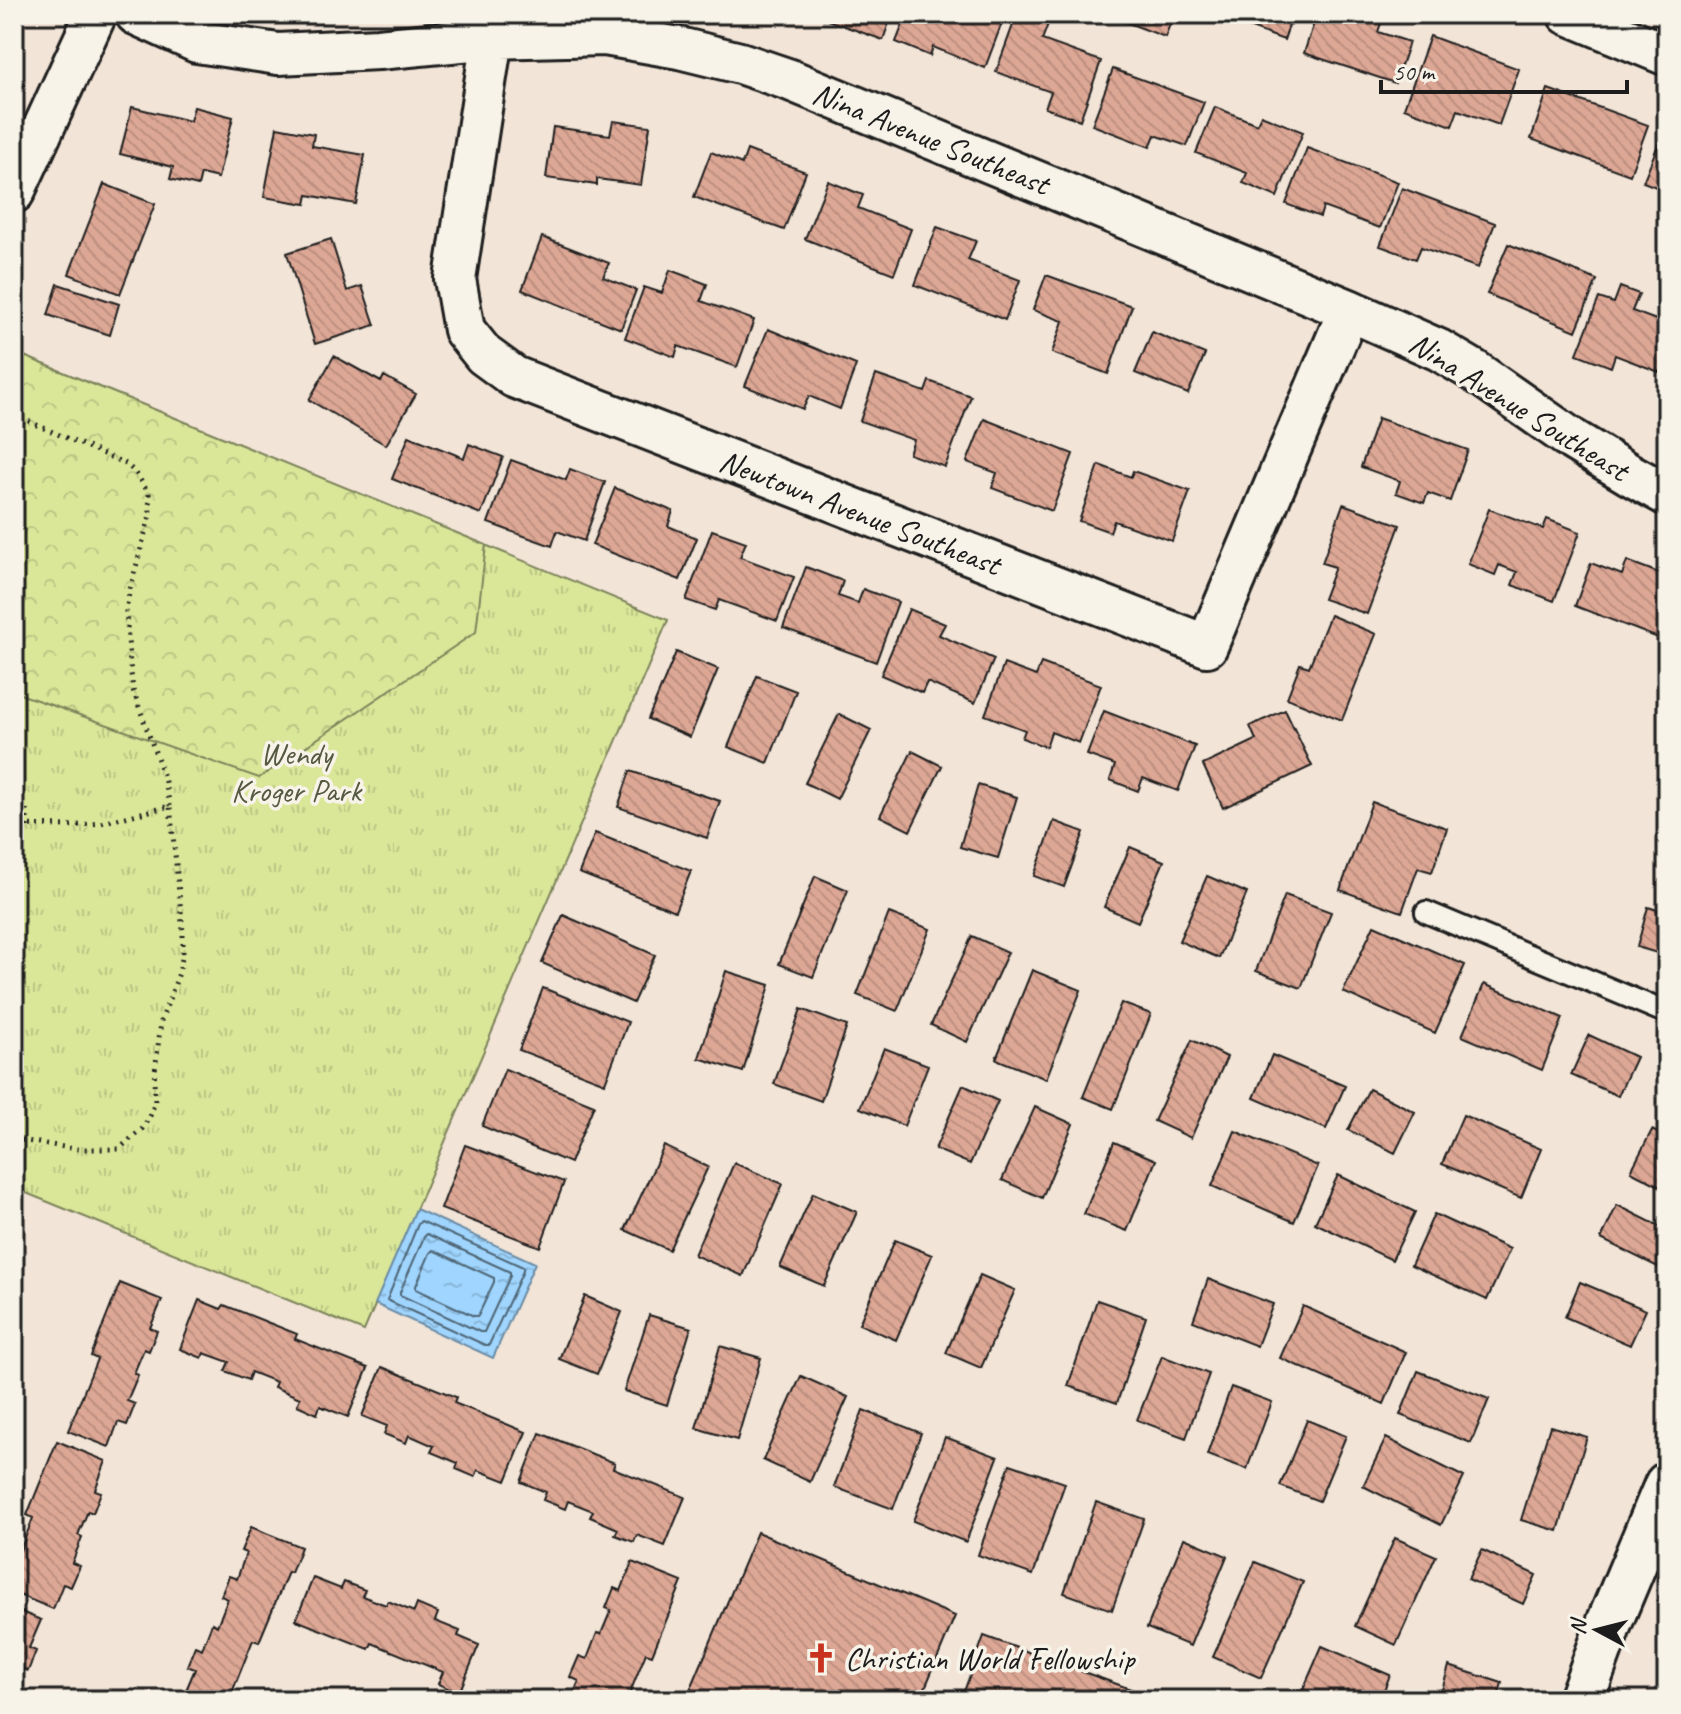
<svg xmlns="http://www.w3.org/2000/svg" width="1681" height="1714" viewBox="0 0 1681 1714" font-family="Caveat,sans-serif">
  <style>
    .grass { fill: url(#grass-tufts); stroke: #7b825a; stroke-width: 2 }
    .forest { fill: url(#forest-crowns); stroke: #7b825a; stroke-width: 2 }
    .water { fill: url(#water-ripples); stroke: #6b8ba4; stroke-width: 2 }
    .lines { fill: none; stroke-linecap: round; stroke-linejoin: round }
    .shore { stroke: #506676; stroke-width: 2 }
    .building { fill: url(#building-back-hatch); stroke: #1c1c1c; stroke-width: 2 }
    .lane-casing { stroke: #1c1c1c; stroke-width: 26 }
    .street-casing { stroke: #1c1c1c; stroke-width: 46 }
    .secondary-casing { stroke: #1c1c1c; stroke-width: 50 }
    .path { stroke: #1c1c1c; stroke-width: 5; stroke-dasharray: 2 6; stroke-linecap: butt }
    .lane { stroke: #f7f3e8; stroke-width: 20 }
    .street { stroke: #f7f3e8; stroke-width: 40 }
    .secondary { stroke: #f7f3e8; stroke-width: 44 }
    .labels { text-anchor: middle; stroke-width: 7; stroke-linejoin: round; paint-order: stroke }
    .street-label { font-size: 32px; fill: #1c1c1c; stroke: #f7f3e8 }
    .park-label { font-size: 32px; fill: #555942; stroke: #f7f3e8 }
    .poi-label { font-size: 32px; fill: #1c1c1c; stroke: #f7f3e8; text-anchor: start }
  </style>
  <defs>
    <pattern id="grass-tufts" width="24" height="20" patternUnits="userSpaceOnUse" patternTransform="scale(2)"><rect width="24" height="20" fill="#dae799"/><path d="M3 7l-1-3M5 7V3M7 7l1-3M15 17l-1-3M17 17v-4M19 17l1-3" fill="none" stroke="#bac683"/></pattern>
    <pattern id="forest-crowns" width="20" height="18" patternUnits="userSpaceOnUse" patternTransform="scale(2)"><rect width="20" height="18" fill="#dae799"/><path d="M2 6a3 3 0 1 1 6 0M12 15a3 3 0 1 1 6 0" fill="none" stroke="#bac683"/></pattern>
    <pattern id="water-ripples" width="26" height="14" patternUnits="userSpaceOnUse" patternTransform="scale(2)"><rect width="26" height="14" fill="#9fd5fe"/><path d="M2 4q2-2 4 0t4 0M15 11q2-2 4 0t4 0" fill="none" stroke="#88b6d9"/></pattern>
    <pattern id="building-back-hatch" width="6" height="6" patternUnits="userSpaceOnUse" patternTransform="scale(2)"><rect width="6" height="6" fill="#dda795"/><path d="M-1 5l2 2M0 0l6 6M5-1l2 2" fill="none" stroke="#bd8f80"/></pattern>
  </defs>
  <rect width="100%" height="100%" fill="#f2e4d7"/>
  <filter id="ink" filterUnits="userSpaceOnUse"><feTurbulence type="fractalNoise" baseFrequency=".0125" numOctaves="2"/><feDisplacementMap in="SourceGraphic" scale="16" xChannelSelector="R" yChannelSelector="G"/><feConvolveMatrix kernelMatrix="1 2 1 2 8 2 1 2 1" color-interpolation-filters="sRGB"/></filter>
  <g filter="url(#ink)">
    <!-- grass -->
    <path class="grass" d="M 14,352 L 668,620 L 364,1331 L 14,1188 Z"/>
    <!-- forest -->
    <path class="forest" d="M 14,352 L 486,545 L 476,632 L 259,778 L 14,692 Z"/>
    <!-- water -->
    <path class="water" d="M 416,1209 L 535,1263 L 493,1358 L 375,1304 Z"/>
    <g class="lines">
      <!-- shore -->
      <path class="shore" d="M 421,1221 L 523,1267 L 523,1271 L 489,1345 L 485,1345 L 387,1300 L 418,1224 Z
        M 427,1234 L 510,1272 L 510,1276 L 484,1332 L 480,1332 L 400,1295 L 400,1292 L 424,1237 Z
        M 433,1250 L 494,1278 L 494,1282 L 478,1316 L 474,1316 L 416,1289 L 416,1286 L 430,1253 Z"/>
    </g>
    <!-- building -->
    <path class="building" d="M 823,14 L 892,14 L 883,40 L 822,18 Z
      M 907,14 L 987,14 L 1003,20 L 985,68 L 933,47 L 930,56 L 896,42 Z
      M 1017,14 L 1048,24 L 1042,40 L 1101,61 L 1080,120 L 1045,108 L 1051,92 L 996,72 Z
      M 1122,14 L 1174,14 L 1165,37 L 1120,20 Z
      M 1196,14 L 1293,14 L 1284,40 L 1224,18 L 1222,24 Z
      M 1317,14 L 1384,14 L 1378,32 L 1409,42 L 1395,83 L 1304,53 Z
      M 1430,36 L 1519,69 L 1499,125 L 1458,110 L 1452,126 L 1404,108 Z
      M 1113,69 L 1204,102 L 1187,146 L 1155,135 L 1150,147 L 1092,125 Z
      M 1548,89 L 1648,125 L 1630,175 L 1531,139 Z
      M 132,107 L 190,121 L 194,107 L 233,117 L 218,178 L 201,174 L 198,186 L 170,179 L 173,167 L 120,154 Z
      M 1215,107 L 1257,124 L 1261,115 L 1303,132 L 1277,197 L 1243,183 L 1247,173 L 1196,153 Z
      M 613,121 L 650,126 L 641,185 L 597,179 L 597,185 L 546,178 L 553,127 L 610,135 Z
      M 277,127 L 314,134 L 312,146 L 365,155 L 356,204 L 308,195 L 306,204 L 264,197 Z
      M 1662,135 L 1667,137 L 1667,191 L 1643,182 Z
      M 1307,148 L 1398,182 L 1380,228 L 1323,207 L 1320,217 L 1286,204 Z
      M 747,150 L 806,172 L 784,230 L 694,197 L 711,152 L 742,164 Z
      M 828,181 L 863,195 L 858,208 L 911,229 L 894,274 L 805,239 Z
      M 104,184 L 155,204 L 120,294 L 69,274 Z
      M 1402,188 L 1495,223 L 1478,268 L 1421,247 L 1416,259 L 1380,246 Z
      M 937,227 L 976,241 L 968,260 L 1020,280 L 1005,320 L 915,285 Z
      M 542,237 L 609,263 L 603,277 L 636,290 L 621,329 L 522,290 Z
      M 331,239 L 347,291 L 362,286 L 375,325 L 315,344 L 287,253 Z
      M 1508,244 L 1597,280 L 1576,331 L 1487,294 Z
      M 670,270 L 707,284 L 701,301 L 754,320 L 737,367 L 678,346 L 675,357 L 625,338 L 644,287 L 662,293 Z
      M 1046,275 L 1132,306 L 1108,374 L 1052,353 L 1063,321 L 1033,310 Z
      M 58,284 L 119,304 L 110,335 L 48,315 Z
      M 1620,287 L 1639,294 L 1632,311 L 1667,324 L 1667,375 L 1615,355 L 1611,367 L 1577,354 L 1599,298 L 1614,303 Z
      M 768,329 L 856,365 L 840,409 L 809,396 L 803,409 L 745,386 Z
      M 1152,332 L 1205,354 L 1188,394 L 1135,373 Z
      M 334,356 L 381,382 L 384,376 L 416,394 L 386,445 L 309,400 Z
      M 876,375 L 925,392 L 929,381 L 971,396 L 945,467 L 909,454 L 914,440 L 860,421 Z
      M 1378,418 L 1468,450 L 1450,501 L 1428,493 L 1424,503 L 1396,493 L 1400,481 L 1361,467 Z
      M 984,419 L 1073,454 L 1052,511 L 992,488 L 997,473 L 967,462 Z
      M 409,436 L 464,458 L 469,444 L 503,457 L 481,514 L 392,479 Z
      M 511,460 L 566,480 L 570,469 L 605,482 L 584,541 L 557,531 L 552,546 L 488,523 Z
      M 1099,465 L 1131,477 L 1133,471 L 1190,491 L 1172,541 L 1114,521 L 1110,532 L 1079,521 Z
      M 615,488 L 673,511 L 668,526 L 697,538 L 680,580 L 592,545 Z
      M 1343,504 L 1400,525 L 1367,614 L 1323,599 L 1335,567 L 1322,563 Z
      M 1489,509 L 1543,529 L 1547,519 L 1580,532 L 1554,601 L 1512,585 L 1517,572 L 1499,565 L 1495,575 L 1468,564 Z
      M 712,530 L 746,542 L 740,557 L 794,577 L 777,621 L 719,600 L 715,610 L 686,600 Z
      M 1627,561 L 1667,576 L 1666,641 L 1575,606 L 1591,563 L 1622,575 Z
      M 806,567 L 843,581 L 838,596 L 858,603 L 863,589 L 898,602 L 876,662 L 783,628 Z
      M 909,609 L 945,624 L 939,635 L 994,659 L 975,703 L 927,682 L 922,693 L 881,675 Z
      M 1330,615 L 1376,634 L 1342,720 L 1287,698 L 1300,664 L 1309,667 Z
      M 676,652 L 718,669 L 690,737 L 648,719 Z
      M 1041,663 L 1101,685 L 1079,743 L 1051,732 L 1046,747 L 1022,738 L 1025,730 L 985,715 L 1004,664 L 1036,676 Z
      M 757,676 L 796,691 L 768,763 L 728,747 Z
      M 1285,710 L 1312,766 L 1223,808 L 1203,765 L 1256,740 L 1250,726 Z
      M 1104,711 L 1195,746 L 1178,791 L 1143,778 L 1138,791 L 1110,780 L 1115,765 L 1087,755 Z
      M 839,714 L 871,730 L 837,799 L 805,783 Z
      M 912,751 L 942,766 L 910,831 L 880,816 Z
      M 630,771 L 720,801 L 707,838 L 618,807 Z
      M 978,785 L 1017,797 L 998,858 L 960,847 Z
      M 1372,802 L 1447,828 L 1432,872 L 1418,868 L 1402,912 L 1340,890 Z
      M 1054,821 L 1084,832 L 1064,887 L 1034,876 Z
      M 595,833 L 691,871 L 675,911 L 579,873 Z
      M 1130,847 L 1164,861 L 1138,922 L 1104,907 Z
      M 815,876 L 848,890 L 813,977 L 779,964 Z
      M 1207,876 L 1247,893 L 1219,958 L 1179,941 Z
      M 1285,895 L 1331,912 L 1301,988 L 1256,971 Z
      M 1648,907 L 1667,913 L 1667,956 L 1637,947 Z
      M 889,913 L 930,929 L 897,1011 L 857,995 Z
      M 563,915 L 655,955 L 633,1003 L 542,963 Z
      M 1374,925 L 1465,965 L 1435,1033 L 1343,992 Z
      M 972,936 L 1008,952 L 967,1042 L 931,1025 Z
      M 1032,970 L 1081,990 L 1046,1079 L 996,1059 Z
      M 726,971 L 770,985 L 743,1072 L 699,1058 Z
      M 1484,984 L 1563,1018 L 1542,1070 L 1462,1036 Z
      M 543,988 L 628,1022 L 605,1083 L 519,1050 Z
      M 1121,1003 L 1151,1014 L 1113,1109 L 1083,1097 Z
      M 801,1009 L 847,1026 L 821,1101 L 774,1084 Z
      M 1589,1035 L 1636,1057 L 1618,1096 L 1571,1075 Z
      M 1192,1040 L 1227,1057 L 1191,1138 L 1154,1121 Z
      M 884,1048 L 928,1065 L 904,1126 L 860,1108 Z
      M 1272,1055 L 1345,1086 L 1326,1129 L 1254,1098 Z
      M 505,1069 L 594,1105 L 570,1163 L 482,1126 Z
      M 963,1085 L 998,1101 L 970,1164 L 935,1149 Z
      M 1369,1089 L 1415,1112 L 1395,1153 L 1348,1130 Z
      M 1035,1107 L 1073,1124 L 1042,1198 L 1002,1180 Z
      M 1463,1115 L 1541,1149 L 1521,1198 L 1442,1164 Z
      M 1652,1130 L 1667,1138 L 1667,1190 L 1631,1171 Z
      M 1235,1131 L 1318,1166 L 1294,1222 L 1212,1186 Z
      M 1114,1142 L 1156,1160 L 1127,1231 L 1084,1214 Z
      M 465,1145 L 564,1182 L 540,1247 L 441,1209 Z
      M 664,1146 L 708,1167 L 669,1250 L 625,1230 Z
      M 734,1163 L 783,1184 L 743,1276 L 694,1255 Z
      M 1338,1175 L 1415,1212 L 1392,1260 L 1315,1223 Z
      M 813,1193 L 857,1212 L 824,1286 L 780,1267 Z
      M 1617,1205 L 1667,1230 L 1667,1265 L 1664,1270 L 1601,1239 Z
      M 1434,1214 L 1510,1249 L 1487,1300 L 1411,1265 Z
      M 895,1240 L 932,1255 L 896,1340 L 859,1324 Z
      M 980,1275 L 1015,1290 L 981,1368 L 946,1353 Z
      M 1208,1279 L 1273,1304 L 1257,1346 L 1193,1321 Z
      M 1580,1282 L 1646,1310 L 1630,1345 L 1565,1317 Z
      M 120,1283 L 162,1300 L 150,1328 L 157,1331 L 149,1351 L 144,1349 L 134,1373 L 138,1375 L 127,1401 L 135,1404 L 127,1425 L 118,1422 L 109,1447 L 68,1431 L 97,1359 L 91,1356 Z
      M 585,1296 L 622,1312 L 597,1374 L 559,1359 Z
      M 199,1300 L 221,1309 L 224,1305 L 297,1334 L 295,1339 L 368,1368 L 348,1417 L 320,1406 L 317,1414 L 297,1405 L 300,1398 L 274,1387 L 276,1382 L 251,1372 L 248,1380 L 225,1371 L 229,1362 L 204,1353 L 202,1358 L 180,1349 Z
      M 1097,1300 L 1146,1317 L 1117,1403 L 1068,1386 Z
      M 1303,1306 L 1406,1352 L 1384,1404 L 1280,1358 Z
      M 649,1315 L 691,1328 L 667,1405 L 624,1391 Z
      M 720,1346 L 761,1358 L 737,1440 L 696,1428 Z
      M 1162,1356 L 1209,1374 L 1186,1438 L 1137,1420 Z
      M 382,1367 L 456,1397 L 454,1403 L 526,1432 L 506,1481 L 478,1470 L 475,1477 L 456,1469 L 458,1463 L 431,1452 L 434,1446 L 409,1435 L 406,1443 L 384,1434 L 387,1426 L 362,1416 Z
      M 1418,1371 L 1489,1399 L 1471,1443 L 1400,1415 Z
      M 801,1376 L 848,1397 L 810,1482 L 763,1460 Z
      M 1231,1387 L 1272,1402 L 1247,1469 L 1207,1455 Z
      M 863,1410 L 921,1433 L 893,1509 L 834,1487 Z
      M 1307,1420 L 1346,1436 L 1319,1501 L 1280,1486 Z
      M 1550,1426 L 1587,1437 L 1558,1531 L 1521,1520 Z
      M 540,1433 L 615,1463 L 613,1468 L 685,1497 L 665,1546 L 637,1535 L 634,1542 L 615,1535 L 618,1529 L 590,1517 L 593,1511 L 568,1501 L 565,1509 L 543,1500 L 546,1492 L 521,1482 Z
      M 945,1437 L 998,1457 L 966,1542 L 913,1521 Z
      M 1386,1438 L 1464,1477 L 1441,1525 L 1363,1486 Z
      M 57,1441 L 106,1461 L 95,1490 L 101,1492 L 93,1513 L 88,1511 L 78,1535 L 82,1537 L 72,1563 L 80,1566 L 71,1587 L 63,1584 L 53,1609 L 14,1593 L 14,1566 L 33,1518 L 27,1515 Z
      M 1010,1464 L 1065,1483 L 1033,1575 L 978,1555 Z
      M 1096,1502 L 1144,1519 L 1112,1610 L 1064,1593 Z
      M 251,1527 L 301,1547 L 291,1573 L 288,1572 L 259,1642 L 253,1640 L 229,1700 L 187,1700 L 189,1697 L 184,1695 L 195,1669 L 187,1666 L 195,1646 L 202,1649 L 212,1623 L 217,1626 L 228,1599 L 221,1596 L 229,1576 L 237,1579 L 246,1553 L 241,1551 Z
      M 757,1532 L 955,1616 L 920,1700 L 686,1700 Z
      M 1184,1538 L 1227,1556 L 1190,1646 L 1147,1628 Z
      M 1395,1538 L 1436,1556 L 1396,1645 L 1355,1626 Z
      M 1482,1550 L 1536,1575 L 1523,1604 L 1468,1579 Z
      M 632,1562 L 682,1582 L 652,1655 L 646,1653 L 627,1700 L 571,1700 L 579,1681 L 570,1677 L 579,1656 L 587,1659 L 597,1633 L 601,1634 L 611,1610 L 606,1608 L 614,1588 L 621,1591 Z
      M 1255,1562 L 1303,1582 L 1261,1678 L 1213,1657 Z
      M 313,1578 L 341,1589 L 344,1582 L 365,1590 L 362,1596 L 386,1605 L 388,1601 L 414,1612 L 417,1604 L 438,1613 L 435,1621 L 460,1631 L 458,1636 L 479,1645 L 459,1693 L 438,1684 L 443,1672 L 372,1643 L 369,1649 L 296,1620 Z
      M 14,1609 L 41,1620 L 29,1648 L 36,1651 L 28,1671 L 23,1669 L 14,1692 Z
      M 984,1636 L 1161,1700 L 961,1700 Z
      M 1322,1646 L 1390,1675 L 1380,1700 L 1326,1700 L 1303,1690 Z
      M 1449,1666 L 1502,1683 L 1497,1700 L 1439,1700 Z
      M 1667,1674 L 1667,1700 L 1658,1700 Z"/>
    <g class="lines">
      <!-- lane casing -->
      <g class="lane-casing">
        <path id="lane" d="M 1426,912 L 1667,1013"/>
      </g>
      <!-- street casing -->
      <g class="street-casing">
        <path id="street" d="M 136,14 L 197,42 L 278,54 L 378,49 L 492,38 L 605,35 L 679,48 L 740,63 L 790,80 L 1349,310 L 1439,350 L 1473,370 L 1573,440 L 1629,474 L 1667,495
          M 1568,14 L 1667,55
          M 492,38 L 455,279 L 464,330 L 484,355 L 514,377 L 1207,646 L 1349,310
          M 14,192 L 96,14"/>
      </g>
      <!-- secondary casing -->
      <g class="secondary-casing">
        <path id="secondary" d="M 1581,1700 L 1610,1621 L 1667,1485"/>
      </g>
      <!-- path -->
      <path class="path" d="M 14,415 L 126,464 L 136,473 L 149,494 L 150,515 L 129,593 L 126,612 L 130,665 L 133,690 L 164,777 L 170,806
        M 14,825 L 70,826 L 101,823 L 170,806 L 183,932 L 183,954 L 179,973 L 161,1021 L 154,1080 L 155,1102 L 150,1116 L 142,1129 L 119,1149 L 76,1149 L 14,1139
        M 27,827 L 27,803"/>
      <!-- lane -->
      <use href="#lane" class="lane"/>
      <!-- street -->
      <use href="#street" class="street"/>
      <!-- secondary -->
      <use href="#secondary" class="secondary"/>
    </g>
  </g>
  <!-- icons -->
  <defs>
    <g id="church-bare" transform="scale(2.4)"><path d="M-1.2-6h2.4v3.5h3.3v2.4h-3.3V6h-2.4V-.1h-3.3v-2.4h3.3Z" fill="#c8321e" stroke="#f7f3e8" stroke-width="2.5" paint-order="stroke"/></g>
  </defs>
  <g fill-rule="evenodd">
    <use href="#church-bare" x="821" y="1658"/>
  </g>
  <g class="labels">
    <!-- street labels -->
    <g class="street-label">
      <text transform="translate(931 138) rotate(22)" y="11">Nina Avenue Southeast</text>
      <text transform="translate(1519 406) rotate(32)" y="11">Nina Avenue Southeast</text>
      <text transform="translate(860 512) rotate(21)" y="11">Newtown Avenue Southeast</text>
    </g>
    <!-- park labels -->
    <g class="park-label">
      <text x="296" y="764">Wendy<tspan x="296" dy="37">Kroger Park</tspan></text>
    </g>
    <!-- poi labels -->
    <g class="poi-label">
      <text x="845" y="1669">Christian World Fellowship</text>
    </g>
  </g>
  <!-- margin -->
  <rect width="1681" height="1714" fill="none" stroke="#f7f3e8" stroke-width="48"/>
  <rect x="24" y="24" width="1633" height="1666" fill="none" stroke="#1c1c1c" stroke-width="3" filter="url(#ink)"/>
  <!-- north arrow -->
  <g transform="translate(1597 1630) rotate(277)" stroke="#f7f3e8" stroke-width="6" paint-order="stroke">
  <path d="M0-6L14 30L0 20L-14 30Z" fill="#1c1c1c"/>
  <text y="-12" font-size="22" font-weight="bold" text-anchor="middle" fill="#1c1c1c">N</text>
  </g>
  <!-- scale -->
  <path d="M1381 80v12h246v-12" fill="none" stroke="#1c1c1c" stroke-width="4"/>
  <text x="1393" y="80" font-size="24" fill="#1c1c1c" stroke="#f7f3e8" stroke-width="6" paint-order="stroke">50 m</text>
</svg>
